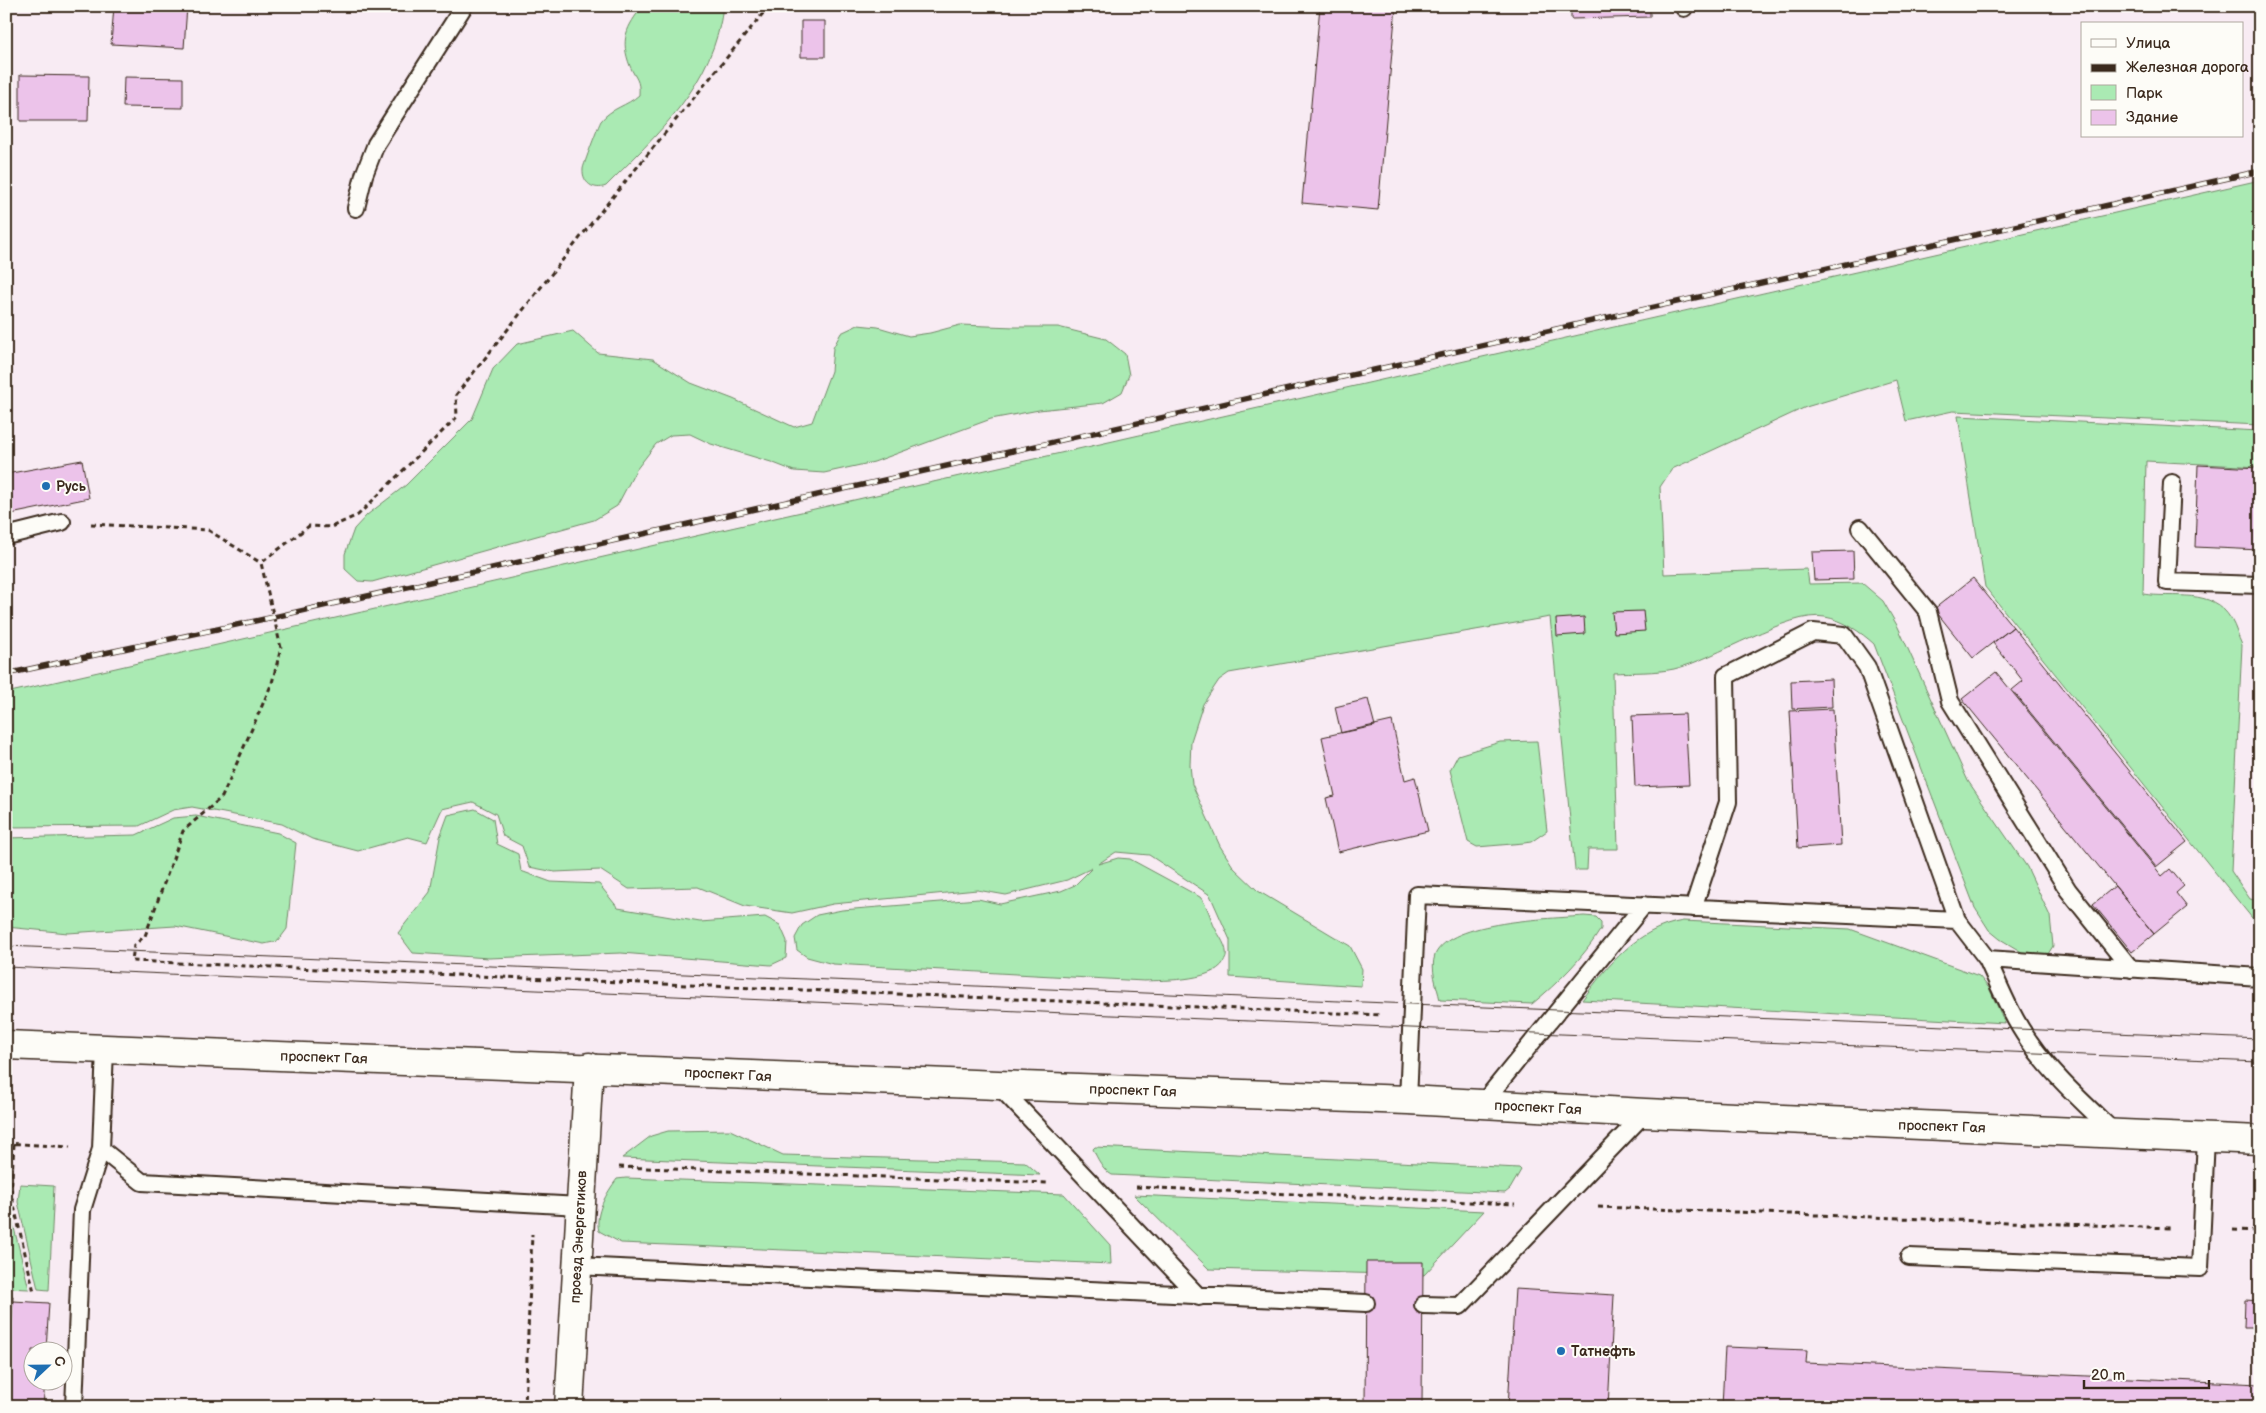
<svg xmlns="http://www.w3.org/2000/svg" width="2266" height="1413" viewBox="0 0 2266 1413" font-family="'Balsamiq Sans',sans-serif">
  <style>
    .green { fill: #aaeab3; stroke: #728a68 }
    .building { fill: #ecc3ea; stroke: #3b2a1e }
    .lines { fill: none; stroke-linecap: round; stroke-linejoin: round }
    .service-casing { stroke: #3b2a1e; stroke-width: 20 }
    .minor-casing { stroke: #3b2a1e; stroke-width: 31 }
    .primary-casing { stroke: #3b2a1e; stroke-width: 31 }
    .path { stroke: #3b2a1e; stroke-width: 3; stroke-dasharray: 5 4; stroke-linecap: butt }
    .service { stroke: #fdfcf7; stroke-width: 16 }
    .minor { stroke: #fdfcf7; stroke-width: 28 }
    .primary { stroke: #fdfcf7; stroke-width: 28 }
    .tram { stroke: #3b2a1e; stroke-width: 1 }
    .rail-casing { stroke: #3b2a1e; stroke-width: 5.5 }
    .rail { stroke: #fdfcf7; stroke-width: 4; stroke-dasharray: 11; stroke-linecap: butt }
    .poi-dot { fill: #1f6fb2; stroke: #fdfcf7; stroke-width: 2 }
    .labels { text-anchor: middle; stroke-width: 4; stroke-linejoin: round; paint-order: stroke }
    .poi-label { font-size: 14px; font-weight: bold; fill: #3b2a1e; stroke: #fdfcf7; text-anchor: start }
    .street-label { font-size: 14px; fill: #3b2a1e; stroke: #fdfcf7 }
  </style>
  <rect width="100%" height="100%" fill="#f8ebf3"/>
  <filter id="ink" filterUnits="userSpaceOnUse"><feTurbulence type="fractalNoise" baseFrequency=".02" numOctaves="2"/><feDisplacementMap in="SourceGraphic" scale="10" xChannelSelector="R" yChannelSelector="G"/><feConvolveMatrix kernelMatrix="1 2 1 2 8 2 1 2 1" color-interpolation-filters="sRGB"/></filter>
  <g filter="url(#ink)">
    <!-- green -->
    <path class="green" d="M 643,6 L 723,6 C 715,83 657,135 606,186 C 594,191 582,183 583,169 C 583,166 599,124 601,121 C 611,108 627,106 639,95 C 640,79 636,80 630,66 C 620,40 626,27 643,6 Z
      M 2260,180 L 2260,425 L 1953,411 L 1906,421 L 1896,380 L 1806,407 L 1672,469 L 1660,487 L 1664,574 L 1807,569 L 1809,584 L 1862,583 L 1883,601 L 1898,627 L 1968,781 L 2027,867 L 2050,916 L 2053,946 L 2048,954 L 2041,957 L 2025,954 L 2000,939 L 1989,930 L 1975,908 L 1874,644 C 1861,632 1843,620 1825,617 C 1789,610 1714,660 1674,669 C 1655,673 1633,672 1613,673 L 1618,849 L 1588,849 L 1587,870 L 1575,870 L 1550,617 L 1229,673 L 1219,680 L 1203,704 L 1191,741 L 1190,765 L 1192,784 L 1220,846 L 1234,868 L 1258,891 L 1350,946 L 1362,969 L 1361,986 L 1230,977 L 1230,940 L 1210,895 L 1149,855 L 1116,852 L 1098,864 L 1118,858 L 1130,859 L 1200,897 C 1208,906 1210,918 1215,928 C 1219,936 1228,947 1226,957 C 1219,982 1165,980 1144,981 L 833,964 L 807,957 L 797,950 L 795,938 L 802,925 L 817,915 L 842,910 L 978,899 L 1000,904 L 1061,891 L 1075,885 L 1092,868 L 1067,880 L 1006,895 L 977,890 L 833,904 L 792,913 L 745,906 L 698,887 L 629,889 L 600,870 L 555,872 L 529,867 L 522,846 L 503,836 L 496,814 L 473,802 L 442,809 L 427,842 L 408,837 L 358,851 L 312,839 L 282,824 L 192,807 L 173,810 L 139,826 L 6,827 L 6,693 Z
      M 858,325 L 878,327 L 909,336 L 930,333 L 960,325 L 1015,327 L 1058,327 L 1106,339 L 1125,354 L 1129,375 L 1122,392 L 1103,403 L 1039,410 L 991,419 L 874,462 L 824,473 L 794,471 L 771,462 L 711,444 L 690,434 L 671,435 L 656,444 L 636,470 L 617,506 L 594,520 L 372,582 L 358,581 L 345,569 L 345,554 L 354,529 L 367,515 L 406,485 L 472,419 L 493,369 L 517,344 L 573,331 L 598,353 L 653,359 L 691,383 L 733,399 L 794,427 L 812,422 L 831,371 L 833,348 L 841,333 Z
      M 1958,416 L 2260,431 L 2260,467 L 2146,461 L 2143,594 C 2174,599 2212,587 2231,619 C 2236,627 2238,637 2242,645 L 2231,871 L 2250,899 L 2260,901 L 2260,941 L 2252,918 L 1985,587 Z
      M 1537,741 L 1547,831 L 1531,842 L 1524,843 L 1477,847 L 1468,842 L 1450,770 L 1458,755 L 1500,742 Z
      M 475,809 L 493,819 L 497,844 L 518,854 L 521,871 L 551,882 L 599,884 L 618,908 L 700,922 L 765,917 L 780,925 L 787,941 L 786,958 L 771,965 L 621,953 L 489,958 L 413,953 L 398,933 L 430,892 L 440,837 L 448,815 Z
      M 196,816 L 278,833 L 296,843 L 287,929 L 278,941 L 264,944 L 175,926 L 68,933 L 6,927 L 6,838 L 136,835 L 173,818 Z
      M 1584,916 L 1596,917 L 1601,922 L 1601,929 C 1583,958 1559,982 1532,1004 L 1440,1000 C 1437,986 1430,969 1435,955 C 1450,920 1550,919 1584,916 Z
      M 1683,921 L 1850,929 L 1979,976 L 1989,988 L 2005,1023 L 1582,1000 C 1609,965 1635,929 1683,921 Z
      M 730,1130 L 783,1155 L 1025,1162 L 1040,1175 L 622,1158 L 651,1136 L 668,1131 Z
      M 1095,1147 L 1519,1168 L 1521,1170 L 1510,1189 L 1505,1193 L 1112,1175 C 1103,1170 1097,1158 1093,1149 Z
      M 626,1178 L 1064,1194 L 1110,1245 L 1111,1264 L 621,1243 L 599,1231 C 594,1214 607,1192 617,1179 Z
      M 20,1184 L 54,1186 L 49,1290 L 38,1289 L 18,1202 Z
      M 6,1195 L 29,1289 L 6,1288 Z
      M 1134,1195 L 1484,1211 L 1424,1275 L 1209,1269 Z"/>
    <!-- building -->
    <path class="building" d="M 114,6 L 187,6 L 184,48 L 111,44 Z
      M 1320,6 L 1396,6 L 1378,210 L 1302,203 Z
      M 1571,6 L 1650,6 L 1650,17 L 1571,19 Z
      M 801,21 L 825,21 L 825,57 L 801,57 Z
      M 20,75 L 89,76 L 88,121 L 20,121 Z
      M 124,77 L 183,78 L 183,108 L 123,107 Z
      M 2256,365 L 2260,365 L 2260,379 Z
      M 82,460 L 89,498 L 6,515 L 6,474 Z
      M 2198,465 L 2260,468 L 2260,550 L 2195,547 Z
      M 1853,551 L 1854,579 L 1814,580 L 1812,552 Z
      M 1973,578 L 2013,627 L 1973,658 L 1934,609 Z
      M 1643,611 L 1645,631 L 1614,633 L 1612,612 Z
      M 1584,617 L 1585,634 L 1557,636 L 1556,619 Z
      M 2013,627 L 2187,842 L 2156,867 L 2012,690 L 2023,681 L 1993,643 Z
      M 1996,672 L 2162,876 L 2170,869 L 2184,886 L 2176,893 L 2187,907 L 2154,934 L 1962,699 Z
      M 1831,679 L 1832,707 L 1792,709 L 1791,681 Z
      M 1368,699 L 1375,726 L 1341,733 L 1335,707 Z
      M 1833,709 L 1841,845 L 1798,848 L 1790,711 Z
      M 1685,714 L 1689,785 L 1635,787 L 1632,716 Z
      M 1392,721 L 1405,780 L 1415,777 L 1428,831 L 1338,852 L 1326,798 L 1335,796 L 1322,737 Z
      M 2115,886 L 2154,934 L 2132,952 L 2093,904 Z
      M 1366,1262 L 1423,1262 L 1422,1407 L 1365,1407 Z
      M 1515,1289 L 1614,1295 L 1608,1407 L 1508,1407 Z
      M 6,1296 L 13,1296 L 6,1407 Z
      M 2245,1300 L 2260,1301 L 2260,1328 L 2244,1328 Z
      M 13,1301 L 49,1303 L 46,1350 L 32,1350 L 32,1380 L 45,1380 L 43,1407 L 6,1407 Z
      M 1725,1347 L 1807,1350 L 1806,1363 L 2260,1384 L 2260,1407 L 1722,1407 Z"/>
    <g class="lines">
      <!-- service casing -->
      <g class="service-casing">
        <path id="service" d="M 1684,6 L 1684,8
          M 356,208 L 364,175 L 376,144 L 464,6
          M 2172,483 L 2167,582 L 2260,585
          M 1860,528 L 1928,612 L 1950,701 L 2068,890 L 2131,969
          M 6,536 L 62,522
          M 1693,908 L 1728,802 L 1726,676 L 1813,632 L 1844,635 L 1867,667 L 1957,920
          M 1987,959 C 2000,987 2011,1016 2029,1041 C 2053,1076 2085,1104 2115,1133
          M 998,1085 L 1199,1297
          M 1408,1100 L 1417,895 L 1957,920 L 1987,959 L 2260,977
          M 1482,1104 L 1644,905
          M 101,1149 L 142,1182 L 580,1206
          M 1909,1257 L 2200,1268 L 2206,1138
          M 576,1266 L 1366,1303
          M 1423,1305 L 1460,1306 L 1645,1113
          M 74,1407 L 82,1210 L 101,1149 L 105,1049"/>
      </g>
      <!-- minor casing -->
      <g class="minor-casing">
        <path id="minor" d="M 569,1407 L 589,1067"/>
      </g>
      <!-- primary casing -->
      <g class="primary-casing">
        <path id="primary" d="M 6,1045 L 998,1085 L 1408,1100 L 1645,1113 L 2260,1140"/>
      </g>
      <!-- path -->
      <path class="path" d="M 769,6 L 598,215 L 456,395 L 457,417 L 358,515 L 331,527 L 309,526 L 261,563 L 281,648 L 272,683 L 222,797 L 183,831 L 145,936 L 134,945 L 132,961 L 1382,1015
        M 91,524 L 208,530 L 261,563
        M 6,1143 L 70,1147
        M 14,1144 L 11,1193 L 34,1292
        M 619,1167 L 1048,1183
        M 1136,1187 L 1515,1204
        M 1598,1207 L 2172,1228
        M 2233,1230 L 2260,1231
        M 525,1407 L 532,1234"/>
      <!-- service -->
      <use href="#service" class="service"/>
      <!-- minor -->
      <use href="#minor" class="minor"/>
      <!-- primary -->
      <use href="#primary" class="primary"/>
      <!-- tram -->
      <path class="tram" d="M 6,946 L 2260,1039
        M 6,967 L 1411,1028 L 2260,1062"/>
      <!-- rail casing -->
      <g class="rail-casing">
        <path id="rail" d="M 6,674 L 274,617 L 2260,171"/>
      </g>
      <!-- rail -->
      <use href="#rail" class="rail"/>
    </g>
  </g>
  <!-- markers -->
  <g class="poi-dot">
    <circle cx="46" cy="486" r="5"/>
    <circle cx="1561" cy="1351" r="5"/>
  </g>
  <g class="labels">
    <!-- poi labels -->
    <g class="poi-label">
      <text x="56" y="491">Русь</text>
      <text x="1571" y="1356">Татнефть</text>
    </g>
    <!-- street labels -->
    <g class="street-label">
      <text transform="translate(324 1057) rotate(2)" y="5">проспект Гая</text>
      <text transform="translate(728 1074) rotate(3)" y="5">проспект Гая</text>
      <text transform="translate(1133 1090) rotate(2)" y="5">проспект Гая</text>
      <text transform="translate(1538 1107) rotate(3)" y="5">проспект Гая</text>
      <text transform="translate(1942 1126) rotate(2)" y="5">проспект Гая</text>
      <text transform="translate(578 1237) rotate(-87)" y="5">проезд Энергетиков</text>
    </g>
  </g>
  <!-- margin -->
  <rect width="2266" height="1413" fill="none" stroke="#fdfcf7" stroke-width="25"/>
  <rect x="12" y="12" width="2241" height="1388" fill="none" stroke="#3b2a1e" stroke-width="2" filter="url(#ink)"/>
  <!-- legend -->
  <rect x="2081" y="22" width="162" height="115" fill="#fdfcf7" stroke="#afa8a0"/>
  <rect x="2091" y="39" width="25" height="8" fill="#fdfcf7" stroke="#afa8a0"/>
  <text x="2126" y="48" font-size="15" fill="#3b2a1e">Улица</text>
  <rect x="2091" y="64" width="25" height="8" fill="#3b2a1e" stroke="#afa8a0"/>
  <text x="2126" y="72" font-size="15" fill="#3b2a1e">Железная дорога</text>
  <rect x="2091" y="85" width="25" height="15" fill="#aaeab3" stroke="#afa8a0"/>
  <text x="2126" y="98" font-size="15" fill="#3b2a1e">Парк</text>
  <rect x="2091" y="110" width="25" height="15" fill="#ecc3ea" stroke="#afa8a0"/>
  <text x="2126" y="122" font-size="15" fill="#3b2a1e">Здание</text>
  <!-- north arrow -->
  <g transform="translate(48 1366) rotate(68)"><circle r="24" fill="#fdfcf7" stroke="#afa8a0"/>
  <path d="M0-4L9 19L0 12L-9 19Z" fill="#1f6fb2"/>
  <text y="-8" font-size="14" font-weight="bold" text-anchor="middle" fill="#3b2a1e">С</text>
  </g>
  <!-- scale -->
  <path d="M2084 1380v8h125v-8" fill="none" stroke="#3b2a1e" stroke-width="2.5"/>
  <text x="2091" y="1380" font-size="15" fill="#3b2a1e" stroke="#fdfcf7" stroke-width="4" paint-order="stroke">20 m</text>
</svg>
